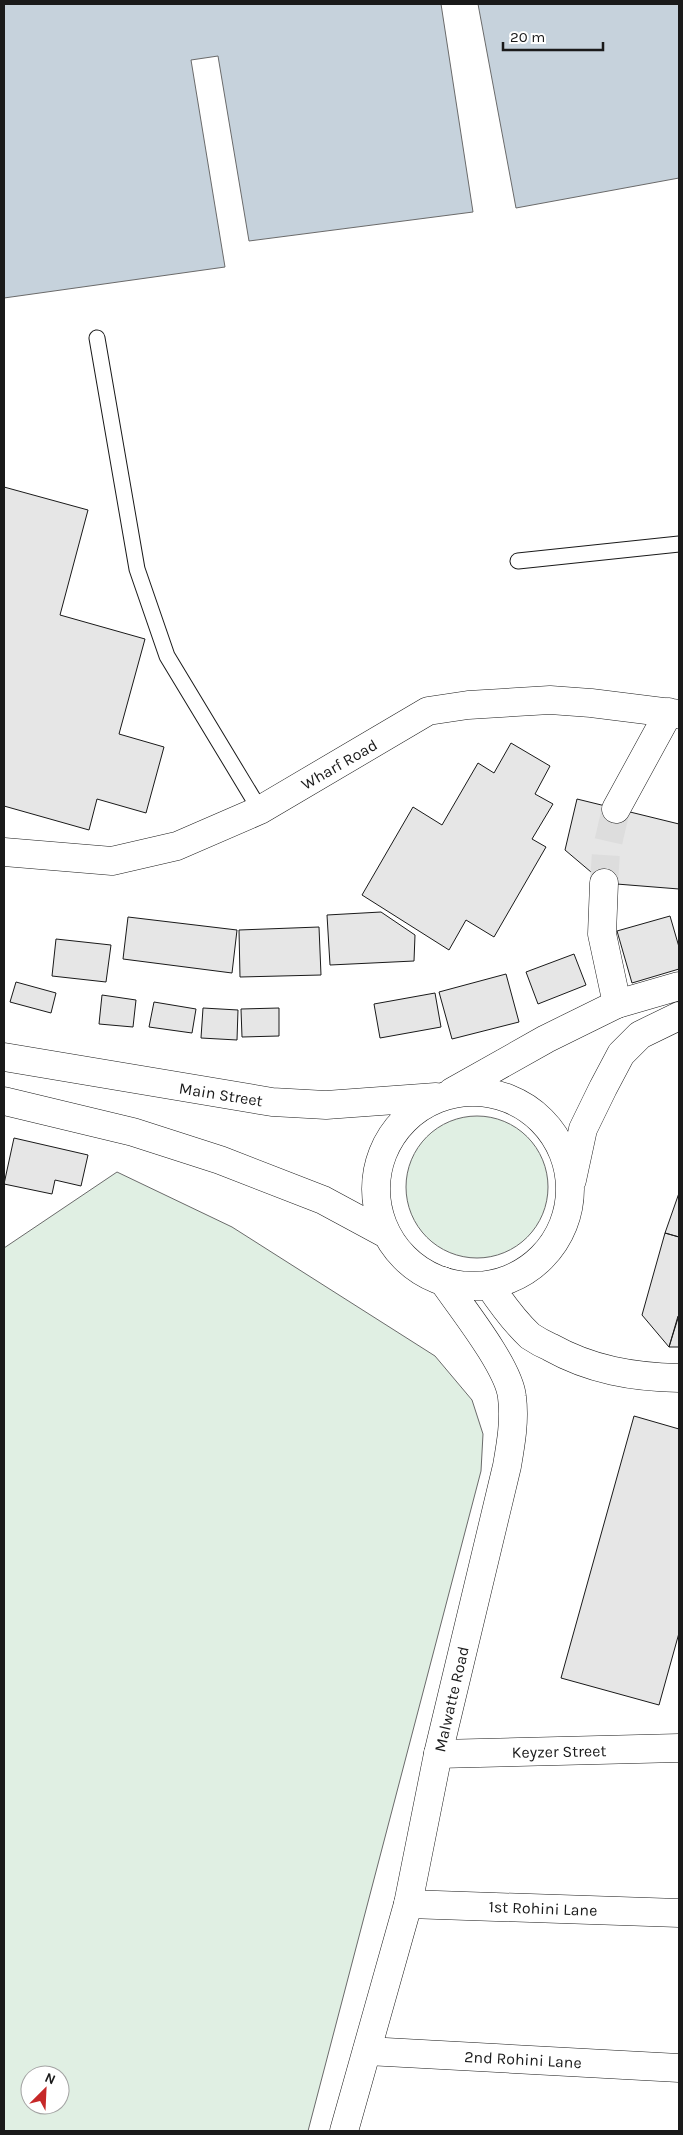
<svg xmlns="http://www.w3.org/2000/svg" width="683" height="2135" viewBox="0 0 683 2135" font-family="Karla,sans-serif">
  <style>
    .green { fill: #e0efe3; stroke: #6a6a6a; fill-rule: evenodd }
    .water { fill: #c6d2dc; stroke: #6a6a6a }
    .building { fill: #e6e6e6; stroke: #1a1a1a }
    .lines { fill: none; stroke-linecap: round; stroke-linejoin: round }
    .secondary-tunnel { stroke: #ddd; stroke-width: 28; stroke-dasharray: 28 14; stroke-linecap: butt }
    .service-casing { stroke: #1a1a1a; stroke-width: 17 }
    .minor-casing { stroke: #1a1a1a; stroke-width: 29 }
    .tertiary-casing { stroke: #1a1a1a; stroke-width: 29 }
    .secondary-casing { stroke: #1a1a1a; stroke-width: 29 }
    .primary-casing { stroke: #1a1a1a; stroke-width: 29 }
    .service { stroke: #fff; stroke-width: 15 }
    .minor { stroke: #fff; stroke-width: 28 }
    .tertiary { stroke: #fff; stroke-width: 28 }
    .secondary { stroke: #fff; stroke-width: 28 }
    .primary { stroke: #fff; stroke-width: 28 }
    .labels { text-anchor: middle; stroke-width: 4; stroke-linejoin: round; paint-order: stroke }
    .street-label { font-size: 16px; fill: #1a1a1a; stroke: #fff }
  </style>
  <rect width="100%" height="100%" fill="#fff"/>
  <!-- green -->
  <path class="green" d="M406 1187a71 71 0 1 1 142 0a71 71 0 1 1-142 0Z
    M 117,1172 L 232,1227 L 435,1356 L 472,1400 L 483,1434 L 481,1471 L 308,2131 L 4,2131 L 4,1248 ZM 30,2075 L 60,2075 L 60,2105 L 30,2105 Z"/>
  <!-- water -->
  <path class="water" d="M 4,4 L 441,4 L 473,212 L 249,241 L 218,56 L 191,60 L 225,267 L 4,298 Z
    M 478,4 L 679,4 L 679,178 L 516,208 Z"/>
  <!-- building -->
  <path class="building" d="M 4,487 L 88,510 L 60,615 L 145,639 L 119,734 L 164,747 L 146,813 L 97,799 L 89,830 L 4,806 Z
    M 511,743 L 550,766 L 535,794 L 553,804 L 532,839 L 546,847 L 494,937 L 466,920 L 449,950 L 362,895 L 413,807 L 442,825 L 478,763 L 494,773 Z
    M 577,799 L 679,824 L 679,889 L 604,883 L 565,850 Z
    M 381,912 L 415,935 L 414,961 L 330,965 L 327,915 Z
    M 670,916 L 679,947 L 679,969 L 632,983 L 617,931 Z
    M 128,917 L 237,930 L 232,973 L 123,959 Z
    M 319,927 L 321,975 L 240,977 L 239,930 Z
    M 56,939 L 111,945 L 106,982 L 52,976 Z
    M 574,954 L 586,985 L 538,1004 L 526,972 Z
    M 506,974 L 519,1022 L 452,1039 L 439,992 Z
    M 16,982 L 56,993 L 51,1013 L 10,1002 Z
    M 435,993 L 441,1027 L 380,1038 L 374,1004 Z
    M 102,995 L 136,1000 L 133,1027 L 99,1024 Z
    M 154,1002 L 196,1009 L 192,1033 L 149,1027 Z
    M 203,1008 L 238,1010 L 237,1040 L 201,1038 Z
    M 279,1008 L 279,1036 L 242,1037 L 241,1009 Z
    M 14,1138 L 88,1155 L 81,1186 L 55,1180 L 52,1194 L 4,1184 Z
    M 679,1193 L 679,1237 L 665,1233 Z
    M 665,1233 L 679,1237 L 679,1315 L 669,1347 L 642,1315 Z
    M 679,1315 L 679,1347 L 669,1347 L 678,1316 Z
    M 634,1416 L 679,1429 L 679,1633 L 659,1705 L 561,1678 Z"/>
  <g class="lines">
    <!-- secondary-tunnel -->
    <path class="secondary-tunnel" d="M 604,883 L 606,852 L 616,809"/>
    <!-- service casing -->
    <g class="service-casing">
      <path id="service" d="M 97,338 L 137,569 L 167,656 L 260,810
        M 518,561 L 679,544"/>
    </g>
    <!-- minor casing -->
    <g class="minor-casing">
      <path id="minor" d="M 438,1754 L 679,1748
        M 408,1904 L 679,1913
        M 367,2051 L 679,2068"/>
    </g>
    <!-- tertiary casing -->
    <g class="tertiary-casing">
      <path id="tertiary" d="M 344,2131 L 408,1904 L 438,1754 L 507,1466 C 511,1443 515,1420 512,1397 C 509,1367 461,1307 443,1281"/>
    </g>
    <!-- secondary casing -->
    <g class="secondary-casing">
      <path id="secondary" d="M 616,809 L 669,712
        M 4,852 L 112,861 L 177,846 L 260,810 L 428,711 L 468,705 L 550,700 L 591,703 L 679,714
        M 604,883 L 602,934 L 617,1004"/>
    </g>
    <!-- primary casing -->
    <g class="primary-casing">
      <path id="primary" d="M 4,1057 L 272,1102 L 326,1105 L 436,1097
        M376 1189a97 97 0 1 1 194 0a97 97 0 1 1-194 0Z
        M 452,1092 L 546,1039 L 617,1004 L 679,986
        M 4,1101 L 133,1132 L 220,1160 L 323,1200 L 386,1234
        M 572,1180 L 583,1129 L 603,1088 L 621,1054 L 640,1035 L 679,1016
        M 489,1285 C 501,1303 514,1321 530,1336 C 536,1340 543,1344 550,1347 C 591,1370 633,1377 679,1378"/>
    </g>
    <!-- service -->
    <use href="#service" class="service"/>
    <!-- minor -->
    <use href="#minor" class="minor"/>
    <!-- tertiary -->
    <use href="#tertiary" class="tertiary"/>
    <!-- secondary -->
    <use href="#secondary" class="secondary"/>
    <!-- primary -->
    <use href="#primary" class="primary"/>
  </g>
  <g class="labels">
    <!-- street labels -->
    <g class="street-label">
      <text transform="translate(339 764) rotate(-30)" y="6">Wharf Road</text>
      <text transform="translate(221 1094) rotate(9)" y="6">Main Street</text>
      <text transform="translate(451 1699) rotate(-77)" y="6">Malwatte Road</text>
      <text transform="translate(559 1751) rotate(-1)" y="6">Keyzer Street</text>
      <text transform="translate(543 1908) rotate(2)" y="6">1st Rohini Lane</text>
      <text transform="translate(523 2059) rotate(3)" y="6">2nd Rohini Lane</text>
    </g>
  </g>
  <!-- border -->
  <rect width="683" height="2135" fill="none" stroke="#1a1a1a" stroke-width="10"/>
  <!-- north arrow -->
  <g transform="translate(45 2090) rotate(24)"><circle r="24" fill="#ffffff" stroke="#a3a3a3"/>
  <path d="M0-4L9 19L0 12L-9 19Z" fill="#c62828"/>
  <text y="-8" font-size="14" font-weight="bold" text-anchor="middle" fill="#1a1a1a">N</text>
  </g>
  <!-- scale -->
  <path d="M503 42v8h100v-8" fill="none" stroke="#1a1a1a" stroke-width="2.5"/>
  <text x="510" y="42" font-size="15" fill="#1a1a1a" stroke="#ffffff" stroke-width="4" paint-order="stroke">20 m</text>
</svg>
